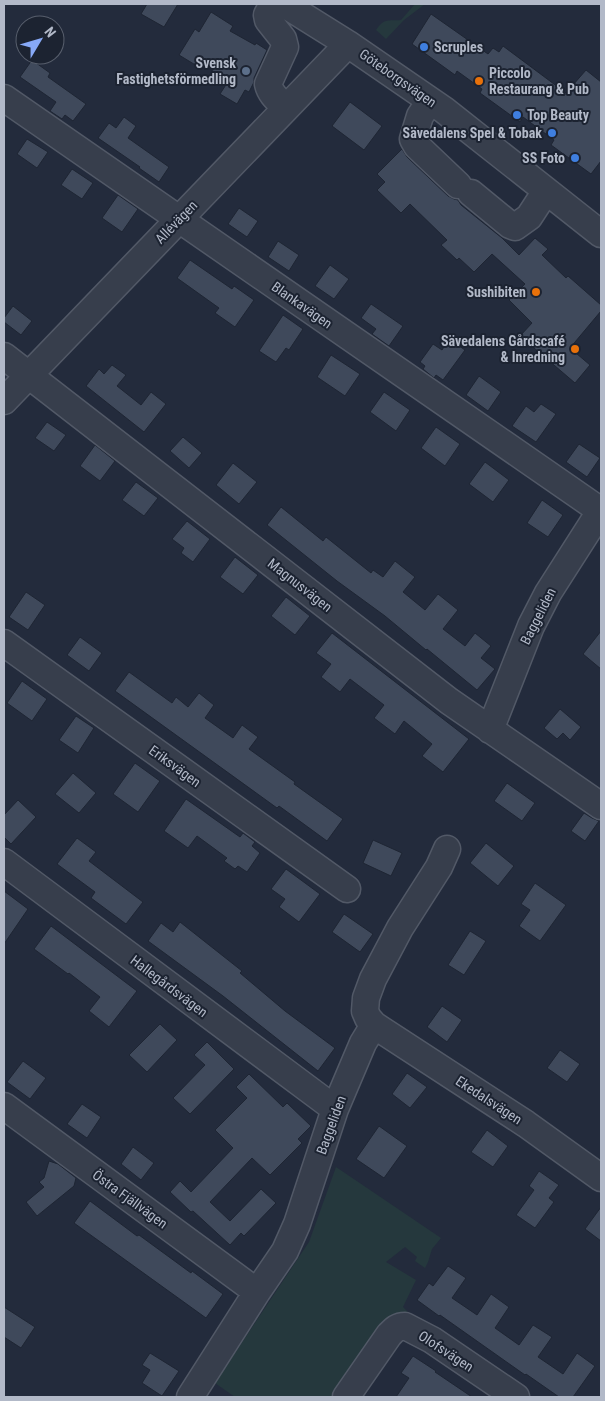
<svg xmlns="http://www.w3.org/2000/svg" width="605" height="1401" viewBox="0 0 605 1401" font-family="'Roboto Condensed',sans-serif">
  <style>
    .green { fill: #25383d }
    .building { fill: #3f495b; stroke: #1e2533 }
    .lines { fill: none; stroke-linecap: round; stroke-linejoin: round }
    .minor-casing { stroke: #525967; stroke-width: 29 }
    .minor { stroke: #373e4c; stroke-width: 26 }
    .shop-dot { fill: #3f7fe0; stroke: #1c2331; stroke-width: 2 }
    .service-dot { fill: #5c6f8a; stroke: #1c2331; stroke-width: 2 }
    .food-dot { fill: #e8710a; stroke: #1c2331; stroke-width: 2 }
    .labels { text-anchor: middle; stroke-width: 4; stroke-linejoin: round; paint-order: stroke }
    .poi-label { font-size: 14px; font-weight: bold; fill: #b2b9c8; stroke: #1c2331; text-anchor: end }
    .street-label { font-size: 14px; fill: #b2b9c8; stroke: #1c2331 }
  </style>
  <rect width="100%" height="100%" fill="#232b3c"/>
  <!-- green -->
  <path class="green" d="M 415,4 L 425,4 L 404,20 L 386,39 L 376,30 C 384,18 388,21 401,20 Z
    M 336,1167 L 441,1238 L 432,1249 L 428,1262 L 425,1268 L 415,1261 L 417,1257 L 405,1247 L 386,1262 L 416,1280 L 403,1307 L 408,1312 L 398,1320 L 342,1397 L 235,1397 L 215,1383 L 309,1242 Z"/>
  <!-- building -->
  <path class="building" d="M 147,4 L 178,4 L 164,27 L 141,14 Z
    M 211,12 L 233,26 L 230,31 L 255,45 L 256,43 L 267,50 L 254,78 L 254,82 L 249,92 L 245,90 L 237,104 L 220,94 L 229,80 L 204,66 L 202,69 L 179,55 L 195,29 L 199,32 Z
    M 431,14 L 488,54 L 493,48 L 499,52 L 503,46 L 566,93 L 586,70 L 601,82 L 601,161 L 591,174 L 551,145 L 554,140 L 523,117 L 520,122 L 480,93 L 482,89 L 457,71 L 455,75 L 412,44 Z
    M 32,60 L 50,73 L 48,77 L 86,104 L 73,121 L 65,115 L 62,119 L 50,111 L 56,102 L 20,77 Z
    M 350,102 L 382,126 L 364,150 L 332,126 Z
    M 124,117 L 136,126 L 128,138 L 169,167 L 159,182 L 139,168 L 140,167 L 98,138 L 109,123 L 116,128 Z
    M 27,139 L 48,152 L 37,168 L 17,154 Z
    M 402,149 L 407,157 L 448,196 L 454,199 L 458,200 L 461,205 L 502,238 L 519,255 L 535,238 L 548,249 L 542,255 L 566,278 L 568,276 L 601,305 L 601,311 L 570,348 L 590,365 L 575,383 L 520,336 L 532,323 L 509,300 L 525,284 L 492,254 L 474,272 L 459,258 L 457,260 L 441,245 L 447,240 L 410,204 L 401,213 L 377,190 L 385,182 L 377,174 Z
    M 72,169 L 93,183 L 82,199 L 61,185 Z
    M 118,195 L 138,209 L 122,232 L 102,218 Z
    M 239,208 L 258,221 L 247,237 L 228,224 Z
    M 278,241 L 299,255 L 289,271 L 268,257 Z
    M 190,260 L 232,289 L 234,286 L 254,300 L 235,327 L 215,313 L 219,308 L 177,278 Z
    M 330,265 L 349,279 L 334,299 L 315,286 Z
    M 371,304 L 403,326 L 389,346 L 372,334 L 376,329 L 361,318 Z
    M 13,306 L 32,321 L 21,335 L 4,322 L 4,318 Z
    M 283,315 L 303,329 L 289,350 L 286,348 L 276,362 L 259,351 Z
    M 449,339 L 465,350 L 443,380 L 436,375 L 434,378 L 423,369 L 425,366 L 420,362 L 433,344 L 442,350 Z
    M 331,355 L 360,374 L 345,396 L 317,377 Z
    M 112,365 L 126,375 L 117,386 L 141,405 L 151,392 L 166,404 L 144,432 L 86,386 L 99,369 L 104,374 Z
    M 479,376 L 501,392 L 488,411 L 466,395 Z
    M 384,392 L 410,410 L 396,431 L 370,412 Z
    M 541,404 L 556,414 L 536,442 L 512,426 L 526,406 L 534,412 Z
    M 47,422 L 66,435 L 54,451 L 35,438 Z
    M 436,427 L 460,444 L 445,466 L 421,448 Z
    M 183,437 L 202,453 L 189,468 L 170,451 Z
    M 579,444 L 600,458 L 587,477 L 566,462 Z
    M 95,445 L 115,461 L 100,481 L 80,466 Z
    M 485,462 L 509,480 L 493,502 L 469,484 Z
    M 233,463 L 257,482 L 239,504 L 216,485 Z
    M 136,482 L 158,498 L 144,516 L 122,500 Z
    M 542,500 L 563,515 L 548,537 L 527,523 Z
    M 281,507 L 323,541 L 326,537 L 371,573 L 373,570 L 383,577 L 395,561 L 415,577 L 403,592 L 425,610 L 438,594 L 458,610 L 443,629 L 465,646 L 475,633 L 491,646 L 481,658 L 495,669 L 477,690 L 427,649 L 426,650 L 385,616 L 337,581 L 267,525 Z
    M 187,521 L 210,539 L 193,562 L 181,553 L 184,548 L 172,539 Z
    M 235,557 L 258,575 L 243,594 L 220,577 Z
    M 26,592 L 45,605 L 28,630 L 9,617 Z
    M 286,597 L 310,616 L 295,635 L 271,616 Z
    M 601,631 L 601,669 L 583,654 Z
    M 332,633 L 469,739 L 443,772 L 422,756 L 432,744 L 404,721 L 395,734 L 374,718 L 384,705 L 350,679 L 340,692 L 321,677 L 331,664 L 316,653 Z
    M 80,637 L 102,653 L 89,671 L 67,655 Z
    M 129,672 L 172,703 L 176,697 L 188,707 L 199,693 L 214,705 L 205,718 L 233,738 L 242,725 L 258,737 L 249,749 L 295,782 L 294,784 L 343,819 L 327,841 L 279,806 L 277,808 L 115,691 Z
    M 22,681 L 47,699 L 32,721 L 7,703 Z
    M 560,709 L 581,727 L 570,740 L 563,733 L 557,739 L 544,728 Z
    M 76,716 L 94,728 L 78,753 L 59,740 Z
    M 135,763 L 160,781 L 138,812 L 113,794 Z
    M 73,773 L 96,793 L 79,813 L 55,794 Z
    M 507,783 L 535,803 L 522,821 L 494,801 Z
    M 186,799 L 240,837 L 243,833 L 255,842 L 252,846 L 260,853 L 247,872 L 238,866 L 235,869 L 224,861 L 227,858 L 197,836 L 188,848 L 164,831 Z
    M 18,800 L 36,817 L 11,844 L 4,837 L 4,815 Z
    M 584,813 L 592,818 L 599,821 L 585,841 L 571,831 Z
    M 77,838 L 96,852 L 89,861 L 143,902 L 126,924 L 91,898 L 95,892 L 57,864 Z
    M 373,840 L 402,853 L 391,876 L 363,863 Z
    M 486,843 L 514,866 L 498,886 L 470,863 Z
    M 286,869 L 320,894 L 299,922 L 279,907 L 285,899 L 271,889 Z
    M 535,883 L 566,905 L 540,941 L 519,926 L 530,910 L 521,904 Z
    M 4,891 L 28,909 L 4,944 Z
    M 344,914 L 373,934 L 360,952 L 332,932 Z
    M 180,922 L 242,971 L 240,973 L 285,1011 L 335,1048 L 318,1071 L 223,996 L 148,941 L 161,923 L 173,932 Z
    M 51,926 L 137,991 L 109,1027 L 89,1011 L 100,997 L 69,973 L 68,974 L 34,949 Z
    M 470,931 L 486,941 L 464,975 L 448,965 Z
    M 442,1006 L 462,1020 L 447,1042 L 427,1027 Z
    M 160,1024 L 177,1040 L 147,1072 L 129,1055 Z
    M 207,1042 L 234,1069 L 190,1114 L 173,1098 L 205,1065 L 194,1055 Z
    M 560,1050 L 580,1064 L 567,1082 L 547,1068 Z
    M 23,1061 L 46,1078 L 30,1099 L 7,1082 Z
    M 407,1073 L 427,1087 L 410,1108 L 392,1094 Z
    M 249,1074 L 283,1107 L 287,1103 L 311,1126 L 298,1139 L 302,1143 L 270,1175 L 252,1158 L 210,1202 L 230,1221 L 261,1189 L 276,1203 L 244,1236 L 241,1233 L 230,1245 L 193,1211 L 191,1212 L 170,1192 L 180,1181 L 191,1192 L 233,1148 L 215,1130 L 247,1098 L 236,1087 Z
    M 82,1104 L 101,1117 L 87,1138 L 67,1124 Z
    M 379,1126 L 407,1146 L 384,1178 L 356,1159 Z
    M 487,1130 L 508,1146 L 493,1167 L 471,1152 Z
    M 133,1147 L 154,1163 L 141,1180 L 121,1164 Z
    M 49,1161 L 58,1164 L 76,1178 L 74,1186 L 37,1216 L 26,1202 L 44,1187 L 39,1182 L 44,1178 Z
    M 539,1171 L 559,1185 L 549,1198 L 554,1202 L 535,1228 L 516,1215 L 534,1190 L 529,1186 Z
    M 90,1201 L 137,1236 L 139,1235 L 191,1273 L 192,1271 L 223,1294 L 206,1318 L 74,1223 Z
    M 601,1207 L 601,1241 L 585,1229 Z
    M 448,1266 L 466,1278 L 452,1298 L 477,1315 L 491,1294 L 509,1307 L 495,1328 L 519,1345 L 533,1325 L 552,1337 L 538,1357 L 563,1374 L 577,1353 L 595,1366 L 573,1397 L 559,1397 L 526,1374 L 525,1375 L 440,1315 L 439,1316 L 417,1300 L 429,1283 L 433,1286 Z
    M 4,1307 L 35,1327 L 21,1348 L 4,1337 Z
    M 150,1353 L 179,1371 L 162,1396 L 142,1383 L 150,1370 L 142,1365 Z
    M 413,1356 L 436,1371 L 435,1372 L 472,1397 L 396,1397 L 409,1378 L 401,1373 Z"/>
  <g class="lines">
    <!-- minor casing -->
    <g class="minor-casing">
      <path id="minor" d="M 273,4 L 267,15 L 268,20 L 283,39 L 285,47 L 268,84 C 270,94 278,100 286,108
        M 284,4 L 348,44 L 444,110 L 601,234
        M 4,98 L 601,511
        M 430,101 L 420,116 L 413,139 L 417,146 L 458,185
        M 471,193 L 510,225 L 515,227 L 529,217 L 546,191
        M 4,356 L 449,701 L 601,806
        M 4,401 L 348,44
        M 4,643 L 347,889
        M 490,730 L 531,626 L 548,593 L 601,510
        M 447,849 L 439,867 L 400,928 L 373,979 L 366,998 L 365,1011 L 368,1018 L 374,1025 L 526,1124 L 601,1178
        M 4,862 L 335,1109
        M 4,1106 L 257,1292
        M 190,1397 L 257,1292 L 285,1251 L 297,1224 L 335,1109 L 363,1043 L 374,1025
        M 346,1397 L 389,1335 C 394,1330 397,1326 405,1326 L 432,1340 L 516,1397"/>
    </g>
    <!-- minor -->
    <use href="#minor" class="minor"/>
  </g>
  <!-- markers -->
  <g class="shop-dot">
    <circle cx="424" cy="47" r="5"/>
    <circle cx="517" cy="115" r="5"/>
    <circle cx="552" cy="133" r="5"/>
    <circle cx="575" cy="158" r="5"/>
  </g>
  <circle class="service-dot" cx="246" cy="71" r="5"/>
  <g class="food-dot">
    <circle cx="479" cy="81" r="5"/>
    <circle cx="536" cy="292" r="5"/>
    <circle cx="575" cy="349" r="5"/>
  </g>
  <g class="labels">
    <!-- poi labels -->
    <g class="poi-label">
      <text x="434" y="52" text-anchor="start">Scruples</text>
      <text x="236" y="68">Svensk<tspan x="236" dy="16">Fastighetsförmedling</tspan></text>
      <text x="489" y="78" text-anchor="start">Piccolo<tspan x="489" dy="16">Restaurang &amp; Pub</tspan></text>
      <text x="527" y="120" text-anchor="start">Top Beauty</text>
      <text x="542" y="138">Sävedalens Spel &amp; Tobak</text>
      <text x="565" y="163">SS Foto</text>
      <text x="526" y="297">Sushibiten</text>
      <text x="565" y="346">Sävedalens Gårdscafé<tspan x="565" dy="16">&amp; Inredning</tspan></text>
    </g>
    <!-- street labels -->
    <g class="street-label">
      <text transform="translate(398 78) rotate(35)" y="5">Göteborgsvägen</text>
      <text transform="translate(176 222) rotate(-46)" y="5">Allévägen</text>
      <text transform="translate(302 305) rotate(35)" y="5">Blankavägen</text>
      <text transform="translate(300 585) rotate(38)" y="5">Magnusvägen</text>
      <text transform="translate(538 616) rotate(-63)" y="5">Baggeliden</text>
      <text transform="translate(175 766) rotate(36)" y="5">Eriksvägen</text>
      <text transform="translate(169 986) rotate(37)" y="5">Hallegårdsvägen</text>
      <text transform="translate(489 1100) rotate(33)" y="5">Ekedalsvägen</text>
      <text transform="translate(331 1125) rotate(-70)" y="5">Baggeliden</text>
      <text transform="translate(130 1199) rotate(36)" y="5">Östra Fjällvägen</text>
      <text transform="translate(446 1351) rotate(33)" y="5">Olofsvägen</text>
    </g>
  </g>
  <!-- border -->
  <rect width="605" height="1401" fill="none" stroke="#b2b9c8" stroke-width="10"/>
  <!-- north arrow -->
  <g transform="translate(40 40) rotate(52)"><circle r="24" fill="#1c2331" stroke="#585f6d"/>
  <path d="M0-4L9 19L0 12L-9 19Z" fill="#87a9f7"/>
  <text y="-8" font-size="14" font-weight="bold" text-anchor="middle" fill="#b2b9c8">N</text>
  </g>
</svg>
